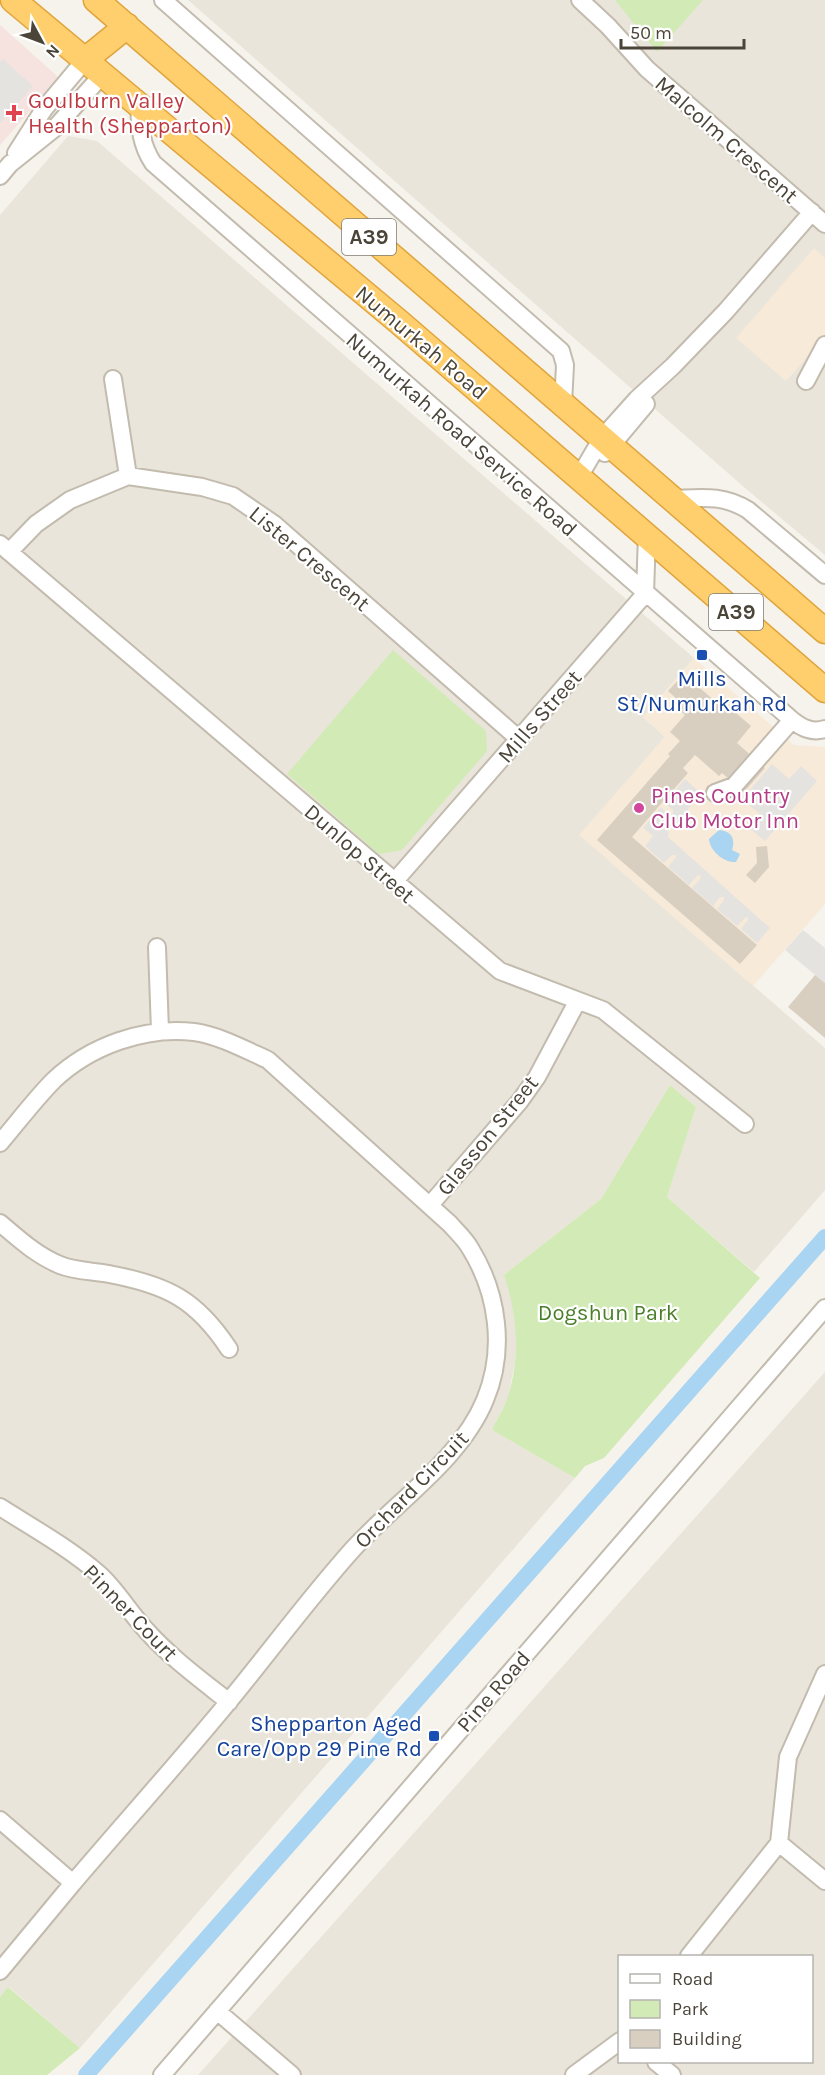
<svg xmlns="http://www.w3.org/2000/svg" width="825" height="2075" viewBox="0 0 825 2075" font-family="Karla,sans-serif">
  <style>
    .residential { fill: #eae5da; fill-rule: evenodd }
    .commercial { fill: #f7ead8 }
    .medical { fill: #f6e3e0 }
    .green { fill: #d2eab5 }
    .parking { fill: #e5e3e0 }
    .water { fill: #a9d4f2 }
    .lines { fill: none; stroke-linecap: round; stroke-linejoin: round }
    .canal { stroke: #a9d4f2; stroke-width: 16 }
    .building { fill: #d8cfc1 }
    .minor-casing { stroke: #c2bbae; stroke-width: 20 }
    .highway-casing { stroke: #e0a43c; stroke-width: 27 }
    .minor { stroke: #fff; stroke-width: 16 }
    .highway { stroke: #ffcf6e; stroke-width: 24 }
    .health-dot { fill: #e0444e; stroke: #fff; stroke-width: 2 }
    .transit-dot { fill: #1a4fb4; stroke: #fff; stroke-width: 2 }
    .hotel-dot { fill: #d1479c; stroke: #fff; stroke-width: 2 }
    .labels { text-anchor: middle; stroke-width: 4.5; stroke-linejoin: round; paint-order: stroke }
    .shield { fill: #fff; stroke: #817c74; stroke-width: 1.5 }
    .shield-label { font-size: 21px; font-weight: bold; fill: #4b4439 }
    .health-label { font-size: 22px; fill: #be3a42; stroke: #fff; text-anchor: start }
    .street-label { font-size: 22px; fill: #4b4439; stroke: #fff }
    .transit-label { font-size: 22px; fill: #164399; stroke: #fff }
    .hotel-label { font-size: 22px; fill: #b23c85; stroke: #fff; text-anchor: start }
    .park-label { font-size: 22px; fill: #4a7f2a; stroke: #fff }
  </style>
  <rect width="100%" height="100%" fill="#f6f3ec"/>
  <!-- residential -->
  <path class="residential" d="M 188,0 L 825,0 L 825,555 L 745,488 Z
    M 68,136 L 97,141 L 694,658 L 643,717 L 665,737 L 580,835 L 825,1048 L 825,1190 L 754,1272 L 667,1197 L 696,1107 L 670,1085 L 601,1199 L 504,1275 L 513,1300 L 517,1337 L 515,1362 L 508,1397 L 492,1430 L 575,1478 L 80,2048 L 9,1987 L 0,1997 L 0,215 Z
    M 825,1372 L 825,2075 L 198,2075 ZM 620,1956 L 812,1956 L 812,2062 L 620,2062 Z"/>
  <!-- commercial -->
  <path class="commercial" d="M 814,248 L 825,258 L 825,337 L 786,381 L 736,338 Z
    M 694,658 L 794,745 L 825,747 L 825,904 L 753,986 L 579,835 L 665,737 L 643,717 Z"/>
  <!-- medical -->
  <path class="medical" d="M 0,25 L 57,76 L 56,81 L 0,145 Z"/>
  <!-- green -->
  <path class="green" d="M 615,0 L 703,0 L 657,52 Z
    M 393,650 L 486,731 L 487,751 L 402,850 L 379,854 L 287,774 Z
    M 670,1085 L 696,1107 L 667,1197 L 760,1278 L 604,1458 L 585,1466 L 575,1478 L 492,1430 C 497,1419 504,1408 508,1396 C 521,1356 517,1314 504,1275 L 601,1199 Z
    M 8,1987 L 80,2048 L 47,2075 L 0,2075 L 0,1997 Z"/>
  <!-- parking -->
  <path class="parking" d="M 3,59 L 33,86 L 0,124 L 0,62 Z
    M 772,764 L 789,779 L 801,766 L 817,781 L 765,841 L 748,827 L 760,814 L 742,799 Z
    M 685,779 L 704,796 L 697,799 L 669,830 L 668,837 L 770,928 L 757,943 L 741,929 L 748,920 L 748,917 L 745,918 L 737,926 L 717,909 L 724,900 L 724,897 L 720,897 L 713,906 L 692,888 L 701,878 L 700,876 L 698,875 L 689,885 L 668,867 L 676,857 L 676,855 L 672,855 L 664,863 L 645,846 L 653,836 L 643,828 L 661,807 L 669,815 L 673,814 L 673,810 L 664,803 Z
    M 803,930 L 825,948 L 825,983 L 785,950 Z"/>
  <!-- water -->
  <path class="water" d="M 719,830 C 731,831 736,839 732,850 L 740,854 L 736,862 C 724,863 710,851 709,839 Z"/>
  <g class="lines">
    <!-- canal -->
    <path class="canal" d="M 86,2075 L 825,1237"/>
  </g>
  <!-- building -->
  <path class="building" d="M 684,674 L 725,710 L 728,706 L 751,726 L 737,743 L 765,768 L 744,792 L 722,773 L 719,776 L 695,755 L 683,768 L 688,773 L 632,837 L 757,945 L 740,964 L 597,840 L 670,756 L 668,754 L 680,741 L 670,732 L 685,715 L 673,705 L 678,700 L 668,691 Z
    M 767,846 L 769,867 L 755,883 L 746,875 L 757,863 L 756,847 Z
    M 815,975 L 825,983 L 825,1038 L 788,1007 Z"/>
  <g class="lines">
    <!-- minor casing -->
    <g class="minor-casing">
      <path id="minor" d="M 163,0 L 561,351 L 565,365 L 563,404
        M 580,0 L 608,26 L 647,69 L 825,224
        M 139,104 C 140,126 140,143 153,163 L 792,720 C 802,728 812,733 825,729
        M 16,153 L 44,109 L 85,60
        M 0,176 L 10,164 L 55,128 L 103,74
        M 113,379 L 128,476
        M 806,381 L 825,345
        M 605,453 L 646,404
        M 579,477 L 602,438 L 637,399 L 673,366 L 726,311 L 812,212
        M 672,499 C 701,498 722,494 748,510 L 825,575
        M 0,544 L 500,971 L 603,1010 L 745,1124
        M 9,552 L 36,524 L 70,500 L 128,476 L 202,487 L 233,496 L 274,524 L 519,739
        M 715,793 L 734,786 L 792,720
        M 394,882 L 645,594 L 647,534
        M 157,947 L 160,1031
        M 0,1143 C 18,1122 35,1099 54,1080 C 90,1046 145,1026 194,1032 C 218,1035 246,1050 268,1060 L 450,1224 C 456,1231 465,1239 470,1248 C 498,1293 506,1350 485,1400 C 461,1459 396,1502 353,1549 C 310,1597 271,1650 230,1700 C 179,1762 125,1822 73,1883 L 0,1820
        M 430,1205 L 520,1101 L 537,1077 L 577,1002
        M 0,1223 C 19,1239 36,1255 60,1265 C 74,1271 94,1271 109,1274 C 167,1285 196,1299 229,1349
        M 0,1507 C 33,1528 69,1548 99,1574 C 117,1590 129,1612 146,1630 C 170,1657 200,1679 229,1702
        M 779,1843 L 825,1881
        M 689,1956 L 779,1843 L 788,1757 L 825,1674
        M 0,1971 L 73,1883
        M 217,2011 L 292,2075
        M 656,2062 L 672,2075
        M 162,2075 L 825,1308
        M 574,2075 L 620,2041"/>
    </g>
    <!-- highway casing -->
    <g class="highway-casing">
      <path id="highway" d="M 13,0 L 399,322 L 825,690
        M 96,0 L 825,631
        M 85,60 L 127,26"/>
    </g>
    <!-- minor -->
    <use href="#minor" class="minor"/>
    <!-- highway -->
    <use href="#highway" class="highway"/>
  </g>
  <!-- markers -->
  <path class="health-dot" d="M11 104h6v6h6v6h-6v6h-6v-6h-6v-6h6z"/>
  <g class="transit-dot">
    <rect x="696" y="649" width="12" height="12" rx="3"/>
    <rect x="428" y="1730" width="12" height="12" rx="3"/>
  </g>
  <circle class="hotel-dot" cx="639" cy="808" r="6"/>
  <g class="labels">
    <!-- shield labels -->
    <g class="shield">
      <rect x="342" y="219" width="54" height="36" rx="4.5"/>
      <rect x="709" y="594" width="54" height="36" rx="4.5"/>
    </g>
    <g class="shield-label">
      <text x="369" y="244">A39</text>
      <text x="736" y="619">A39</text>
    </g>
    <!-- health labels -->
    <g class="health-label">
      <text x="28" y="108">Goulburn Valley<tspan x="28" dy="25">Health (Shepparton)</tspan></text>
    </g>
    <!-- street labels -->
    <g class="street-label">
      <text transform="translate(727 139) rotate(41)" y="8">Malcolm Crescent</text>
      <text transform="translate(422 342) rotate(40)" y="8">Numurkah Road</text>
      <text transform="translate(462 434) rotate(41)" y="8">Numurkah Road Service Road</text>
      <text transform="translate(310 558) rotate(40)" y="8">Lister Crescent</text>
      <text transform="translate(539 716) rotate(-49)" y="8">Mills Street</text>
      <text transform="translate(360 853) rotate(41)" y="8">Dunlop Street</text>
      <text transform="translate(487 1135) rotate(-51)" y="8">Glasson Street</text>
      <text transform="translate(411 1489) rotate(-46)" y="8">Orchard Circuit</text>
      <text transform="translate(131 1612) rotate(46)" y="8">Pinner Court</text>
      <text transform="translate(493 1691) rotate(-49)" y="8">Pine Road</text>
    </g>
    <!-- transit labels -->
    <g class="transit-label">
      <text x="702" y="686">Mills<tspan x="702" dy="25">St/Numurkah Rd</tspan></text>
      <text x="422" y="1731" text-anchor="end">Shepparton Aged<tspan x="422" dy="25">Care/Opp 29 Pine Rd</tspan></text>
    </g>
    <!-- hotel labels -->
    <g class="hotel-label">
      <text x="651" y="803">Pines Country<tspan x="651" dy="25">Club Motor Inn</tspan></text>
    </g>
    <!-- park labels -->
    <g class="park-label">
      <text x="608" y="1320">Dogshun Park</text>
    </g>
  </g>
  <!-- legend -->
  <rect x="618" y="1955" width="195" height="108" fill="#ffffff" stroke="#b7b4b0" stroke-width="1.5"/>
  <rect x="630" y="1974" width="30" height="9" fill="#ffffff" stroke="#b7b4b0" stroke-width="1.5"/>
  <text x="672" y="1985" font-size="18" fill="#4b4439">Road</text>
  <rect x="630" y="2000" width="30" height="18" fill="#d2eab5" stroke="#b7b4b0" stroke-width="1.5"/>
  <text x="672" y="2015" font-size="18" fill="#4b4439">Park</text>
  <rect x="630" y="2030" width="30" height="18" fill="#d8cfc1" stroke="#b7b4b0" stroke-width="1.5"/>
  <text x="672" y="2045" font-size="18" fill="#4b4439">Building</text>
  <!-- north arrow -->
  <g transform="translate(42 42) rotate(131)" stroke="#ffffff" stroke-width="4.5" paint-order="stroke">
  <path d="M0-4.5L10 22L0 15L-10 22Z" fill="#4b4439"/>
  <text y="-9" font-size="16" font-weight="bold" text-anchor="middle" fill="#4b4439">N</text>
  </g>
  <!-- scale -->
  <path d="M621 39v9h123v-9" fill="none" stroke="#4b4439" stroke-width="3"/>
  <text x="630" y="39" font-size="18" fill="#4b4439" stroke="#ffffff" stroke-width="4.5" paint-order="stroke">50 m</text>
</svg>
